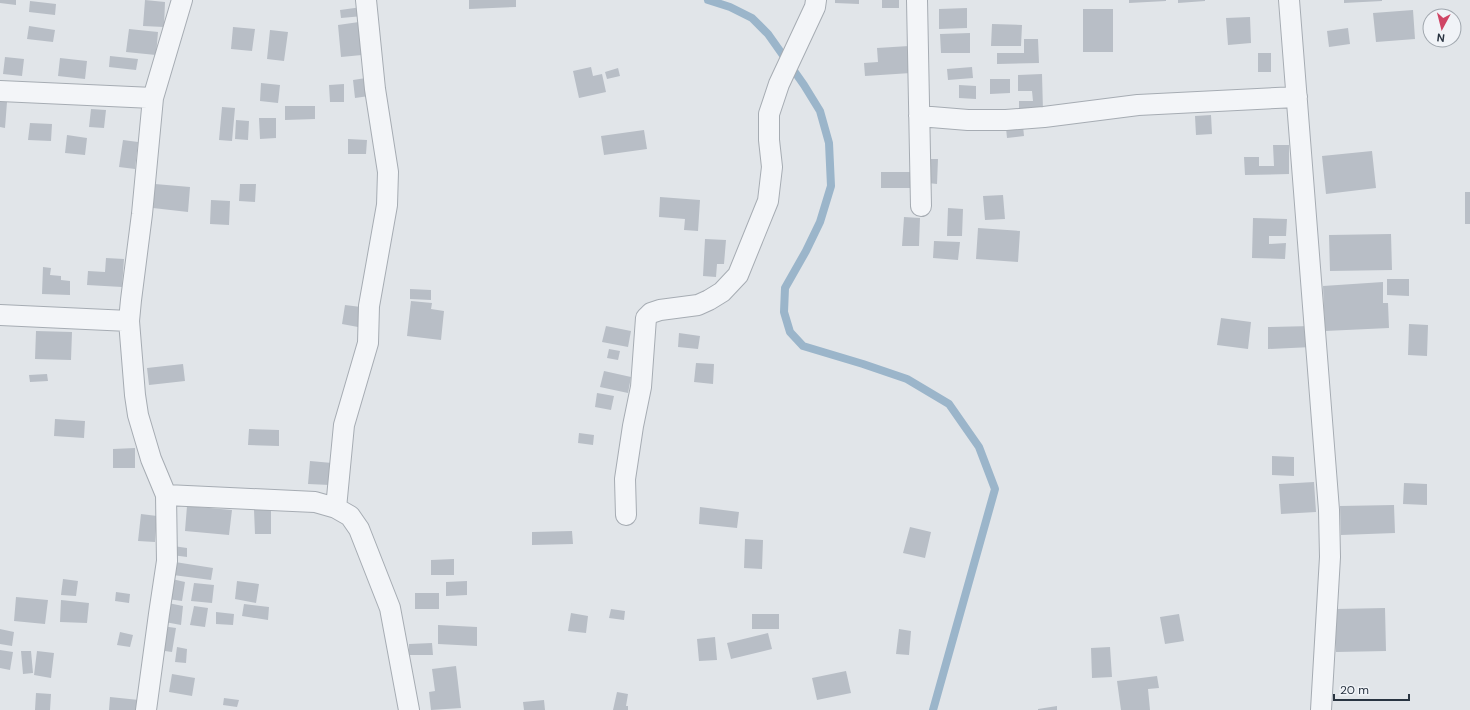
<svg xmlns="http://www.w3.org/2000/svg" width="1470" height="710" viewBox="0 0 1470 710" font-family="'DM Sans',sans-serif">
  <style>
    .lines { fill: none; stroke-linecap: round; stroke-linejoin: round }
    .stream { stroke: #9bb5ca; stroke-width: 8 }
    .building { fill: #b8bec6 }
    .minor-casing { stroke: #a6acb3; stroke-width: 22 }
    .minor { stroke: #f3f5f8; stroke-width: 20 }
  </style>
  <rect width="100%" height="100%" fill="#e1e5e9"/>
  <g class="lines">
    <!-- stream -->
    <path class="stream" d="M 708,0 L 730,7 L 752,18 L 768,34 L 804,85 L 820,111 L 829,143 L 831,186 L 820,222 L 806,251 L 785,288 L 784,312 L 790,332 L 803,346 L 863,364 L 907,379 L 949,404 L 979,447 L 995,489 L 933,710"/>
  </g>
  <!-- building -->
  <path class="building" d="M 0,0 L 16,0 L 16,5 L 0,3 Z
    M 145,0 L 165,2 L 164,27 L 143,26 Z
    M 469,0 L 516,0 L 516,7 L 469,9 Z
    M 835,0 L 859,0 L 859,4 L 835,3 Z
    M 882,0 L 899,0 L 899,8 L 882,8 Z
    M 1129,0 L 1166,0 L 1166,1 L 1129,3 Z
    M 1178,0 L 1205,0 L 1205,1 L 1178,3 Z
    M 1344,0 L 1382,0 L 1382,1 L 1344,3 Z
    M 30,1 L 56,4 L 55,15 L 29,12 Z
    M 362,7 L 363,16 L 341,18 L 340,10 Z
    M 967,8 L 967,28 L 939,29 L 939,9 Z
    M 1083,9 L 1113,9 L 1113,52 L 1083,52 Z
    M 1413,10 L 1415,39 L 1376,42 L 1373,13 Z
    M 1250,17 L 1251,43 L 1228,45 L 1226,18 Z
    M 359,22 L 362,55 L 341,57 L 338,25 Z
    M 992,24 L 1022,25 L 1021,46 L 991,46 Z
    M 29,26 L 55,30 L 53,42 L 27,39 Z
    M 233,27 L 255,29 L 252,51 L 231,49 Z
    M 1348,28 L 1350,44 L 1329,47 L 1327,31 Z
    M 129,29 L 158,32 L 156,55 L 126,52 Z
    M 270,30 L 288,32 L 284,61 L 267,59 Z
    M 970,33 L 970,53 L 941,53 L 940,34 Z
    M 1024,39 L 1038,39 L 1039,63 L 997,64 L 997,53 L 1024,53 Z
    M 909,46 L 911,73 L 865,76 L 864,63 L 878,62 L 877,48 Z
    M 1258,53 L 1271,53 L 1271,72 L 1258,72 Z
    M 110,56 L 138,59 L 136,70 L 109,67 Z
    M 5,57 L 24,59 L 22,76 L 3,74 Z
    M 60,58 L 87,61 L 85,79 L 58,76 Z
    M 591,67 L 593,76 L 602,74 L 606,92 L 579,98 L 573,71 Z
    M 972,67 L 973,78 L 948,80 L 947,69 Z
    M 618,68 L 620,76 L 607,79 L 605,72 Z
    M 1042,74 L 1043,111 L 1019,112 L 1019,101 L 1033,101 L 1032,91 L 1018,91 L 1018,75 Z
    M 366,78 L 369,96 L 355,98 L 353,80 Z
    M 990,79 L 1010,79 L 1010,93 L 990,94 Z
    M 261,83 L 280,85 L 278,103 L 260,101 Z
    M 344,84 L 344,102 L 330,102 L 329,85 Z
    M 959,85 L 976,86 L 976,99 L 959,98 Z
    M 0,102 L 7,102 L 5,128 L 0,127 Z
    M 285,106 L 315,106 L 315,119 L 285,120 Z
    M 222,107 L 235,108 L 232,141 L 219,140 Z
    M 91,109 L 106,110 L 104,128 L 89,127 Z
    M 1211,115 L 1212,134 L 1196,135 L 1195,116 Z
    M 259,118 L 276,118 L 276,138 L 260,139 Z
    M 236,120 L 249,121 L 248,140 L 235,139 Z
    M 30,123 L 52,124 L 51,141 L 28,140 Z
    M 1023,126 L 1024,136 L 1007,138 L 1006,128 Z
    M 644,130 L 647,149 L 604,155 L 601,136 Z
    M 67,135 L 87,138 L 85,155 L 65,153 Z
    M 348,139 L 367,140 L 366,154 L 348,154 Z
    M 123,140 L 138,142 L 135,169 L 119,167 Z
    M 1273,145 L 1289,145 L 1289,174 L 1245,175 L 1244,157 L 1259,157 L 1259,166 L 1274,166 Z
    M 1372,151 L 1376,188 L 1326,194 L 1322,156 Z
    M 928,159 L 938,159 L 937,184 L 928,183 Z
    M 881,172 L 911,172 L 911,188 L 881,188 Z
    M 155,184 L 190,187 L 188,212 L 153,208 Z
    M 240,184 L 256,184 L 255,202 L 239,201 Z
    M 1465,192 L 1470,192 L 1470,224 L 1465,224 Z
    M 1003,195 L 1005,219 L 985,220 L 983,196 Z
    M 660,197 L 700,200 L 698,231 L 684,230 L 685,219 L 659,217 Z
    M 211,200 L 230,201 L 229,225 L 210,224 Z
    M 948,208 L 963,209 L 962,236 L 947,236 Z
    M 904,217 L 920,218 L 919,246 L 902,246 Z
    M 1253,218 L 1287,219 L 1286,236 L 1269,236 L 1269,244 L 1286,243 L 1285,259 L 1252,258 Z
    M 978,228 L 1020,231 L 1018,262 L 976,259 Z
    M 1391,234 L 1392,270 L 1330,271 L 1329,235 Z
    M 705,239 L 726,240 L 724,264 L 717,264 L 716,277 L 703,276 Z
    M 934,241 L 960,242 L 958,260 L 933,258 Z
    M 106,258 L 124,259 L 122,287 L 87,285 L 88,271 L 105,272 Z
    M 43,267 L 51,268 L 50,275 L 61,276 L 61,280 L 70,281 L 70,295 L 42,294 Z
    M 1387,279 L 1409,279 L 1409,296 L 1387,295 Z
    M 1383,282 L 1383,303 L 1388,303 L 1389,328 L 1325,331 L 1323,286 Z
    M 410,289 L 431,290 L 431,300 L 410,299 Z
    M 411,301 L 432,303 L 431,309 L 444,311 L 441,340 L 407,336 Z
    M 345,305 L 361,307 L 358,327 L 342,324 Z
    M 1221,318 L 1251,322 L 1248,349 L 1217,345 Z
    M 1409,324 L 1428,325 L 1427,356 L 1408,355 Z
    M 606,326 L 631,331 L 628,347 L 602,342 Z
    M 1312,326 L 1312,347 L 1268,349 L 1268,327 Z
    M 36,331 L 72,332 L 71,360 L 35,359 Z
    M 679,333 L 700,336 L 698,349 L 678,347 Z
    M 609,349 L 620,351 L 618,360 L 607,358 Z
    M 696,363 L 714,364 L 713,384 L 694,382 Z
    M 183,364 L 185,381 L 149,385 L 147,368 Z
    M 604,371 L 631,377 L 628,393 L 600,387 Z
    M 47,374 L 48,381 L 30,382 L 29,375 Z
    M 597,393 L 614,396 L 611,410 L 595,407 Z
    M 55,419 L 85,421 L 84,438 L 54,436 Z
    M 249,429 L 279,430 L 279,446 L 248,445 Z
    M 579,433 L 594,435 L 593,445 L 578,443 Z
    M 135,448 L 135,468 L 113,468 L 113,449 Z
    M 1272,456 L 1294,457 L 1294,476 L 1272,475 Z
    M 310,461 L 332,463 L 330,485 L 308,484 Z
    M 1314,482 L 1316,512 L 1281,514 L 1279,484 Z
    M 1404,483 L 1427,484 L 1427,505 L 1403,504 Z
    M 1394,505 L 1395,533 L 1341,535 L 1340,506 Z
    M 187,506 L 232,510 L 229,535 L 185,531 Z
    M 700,507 L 739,512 L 737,528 L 699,524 Z
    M 271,509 L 271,534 L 255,534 L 254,510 Z
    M 141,514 L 157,516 L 155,542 L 138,541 Z
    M 910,527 L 931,532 L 925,558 L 903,553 Z
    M 572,531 L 573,544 L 532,545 L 532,532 Z
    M 745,539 L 763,540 L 762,569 L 744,568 Z
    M 173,546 L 187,548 L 187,557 L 172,555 Z
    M 454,559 L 454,575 L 431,575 L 431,560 Z
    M 175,562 L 213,568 L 211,580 L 173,575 Z
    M 63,579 L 78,581 L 76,596 L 61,595 Z
    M 172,579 L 185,582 L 182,601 L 168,599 Z
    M 237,581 L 259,584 L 256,603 L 235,599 Z
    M 467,581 L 467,595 L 446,596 L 446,582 Z
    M 194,583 L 214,585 L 212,603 L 191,601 Z
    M 116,592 L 130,594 L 129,603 L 115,601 Z
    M 415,593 L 439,593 L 439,609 L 415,609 Z
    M 16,597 L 48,600 L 45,624 L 14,621 Z
    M 61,600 L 89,603 L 87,623 L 60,622 Z
    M 168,603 L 183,606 L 181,625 L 165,622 Z
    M 244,604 L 269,607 L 268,620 L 242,616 Z
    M 194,606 L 208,608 L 205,627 L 190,625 Z
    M 1385,608 L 1386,651 L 1336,652 L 1335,609 Z
    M 611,609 L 625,611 L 624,620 L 609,618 Z
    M 216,612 L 234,614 L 233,625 L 216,624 Z
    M 571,613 L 588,616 L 586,633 L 568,631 Z
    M 752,614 L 779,614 L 779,629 L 752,629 Z
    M 1179,614 L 1184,641 L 1165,644 L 1160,617 Z
    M 438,625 L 477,627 L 477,646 L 438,644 Z
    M 162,626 L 176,628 L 172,652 L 158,650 Z
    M 0,629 L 14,632 L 12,646 L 0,644 Z
    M 899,629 L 911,631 L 909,655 L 896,654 Z
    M 120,632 L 133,635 L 130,647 L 117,645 Z
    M 768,633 L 772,649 L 731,659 L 727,643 Z
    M 715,637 L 717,660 L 699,661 L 697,639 Z
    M 432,643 L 433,655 L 409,655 L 409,644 Z
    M 177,647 L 187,649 L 186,663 L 175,662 Z
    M 1110,647 L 1112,677 L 1092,678 L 1091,648 Z
    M 0,650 L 13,652 L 10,670 L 0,668 Z
    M 21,651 L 31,651 L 33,673 L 23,674 Z
    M 37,651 L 54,653 L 51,678 L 34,675 Z
    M 456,666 L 461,708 L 431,710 L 429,692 L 435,691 L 432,669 Z
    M 846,671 L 851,693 L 817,700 L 812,678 Z
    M 172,674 L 195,678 L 192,696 L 169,692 Z
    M 1157,676 L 1159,688 L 1148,689 L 1150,710 L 1121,710 L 1117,681 Z
    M 617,692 L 628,694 L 626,706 L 628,706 L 628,710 L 613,710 Z
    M 36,693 L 51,694 L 50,710 L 35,710 Z
    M 110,697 L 139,700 L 138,710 L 109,710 Z
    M 224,698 L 239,700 L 237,707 L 223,705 Z
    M 544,700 L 545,710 L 524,710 L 523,702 Z
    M 1057,706 L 1057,710 L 1038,710 L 1038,709 Z"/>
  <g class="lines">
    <!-- minor casing -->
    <g class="minor-casing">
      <path id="minor" d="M 917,0 L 921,206
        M 1289,0 L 1329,510 L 1330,557 L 1321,710
        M 0,91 L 153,98
        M 919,116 L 968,120 L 1006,120 L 1044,117 L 1138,105 L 1297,97
        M 0,315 L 129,321
        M 166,495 L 315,502 L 336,508 L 350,516 L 359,529 L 390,608 L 409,710
        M 336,508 L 344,425 L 368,343 L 369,306 L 387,205 L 388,172 L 375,89 L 366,0
        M 626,515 L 625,479 L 633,426 L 641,387 L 646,318 L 651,313 L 660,310 L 698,305 L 709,300 L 722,292 L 738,275 L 768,201 L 772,167 L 769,140 L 769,114 L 779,84 L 815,7 L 816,0
        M 146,710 L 159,614 L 167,561 L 166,495 L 151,459 L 138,415 L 135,395 L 129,321 L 131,300 L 142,214 L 153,98 L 182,0"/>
    </g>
    <!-- minor -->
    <use href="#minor" class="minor"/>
  </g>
  <!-- north arrow -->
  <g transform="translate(1442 28) rotate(187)"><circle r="19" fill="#f0f3f7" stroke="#a0a7ae"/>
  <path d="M0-3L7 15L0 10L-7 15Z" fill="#cf4565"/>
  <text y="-6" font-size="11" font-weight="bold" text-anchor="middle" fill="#293441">N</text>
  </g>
  <!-- scale -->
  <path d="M1334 694v6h75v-6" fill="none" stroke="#293441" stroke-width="2"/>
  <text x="1340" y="694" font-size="12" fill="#293441" stroke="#f0f3f7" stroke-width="3" paint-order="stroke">20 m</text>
</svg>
